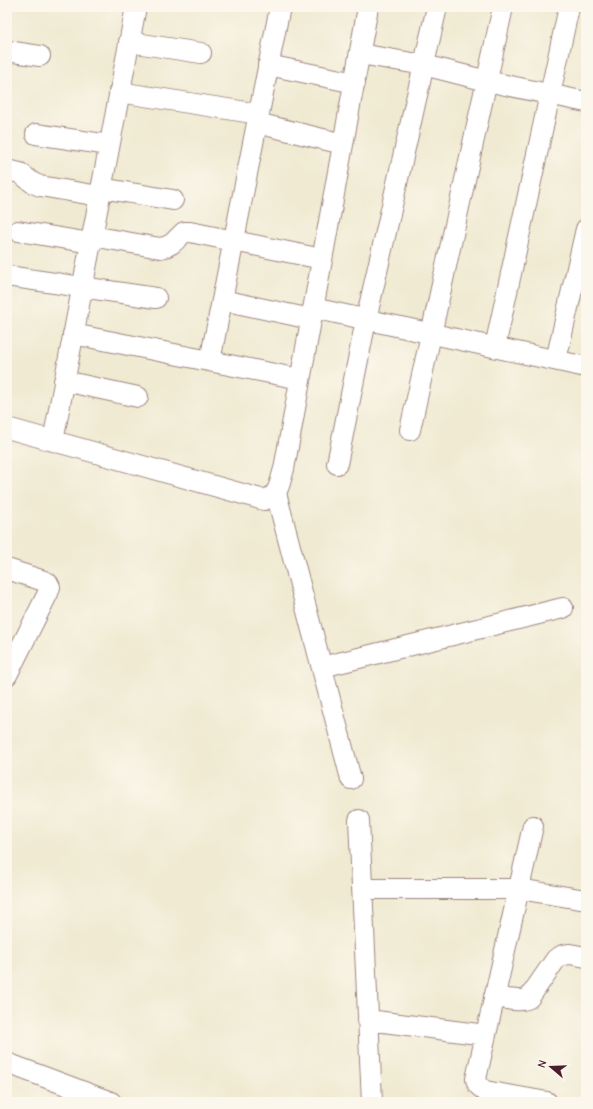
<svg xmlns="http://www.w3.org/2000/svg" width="593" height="1109" viewBox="0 0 593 1109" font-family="'Comic Neue',sans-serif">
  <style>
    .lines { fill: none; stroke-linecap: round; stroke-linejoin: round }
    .minor-casing { stroke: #9d847e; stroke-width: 22 }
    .minor { stroke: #fff; stroke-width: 20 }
  </style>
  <rect width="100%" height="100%" fill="#fbf7ec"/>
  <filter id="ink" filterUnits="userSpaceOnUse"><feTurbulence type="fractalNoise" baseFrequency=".025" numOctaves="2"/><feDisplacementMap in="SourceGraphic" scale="8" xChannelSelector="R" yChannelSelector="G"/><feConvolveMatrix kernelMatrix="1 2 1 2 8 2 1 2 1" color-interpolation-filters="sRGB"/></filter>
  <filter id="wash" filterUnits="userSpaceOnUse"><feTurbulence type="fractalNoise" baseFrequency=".012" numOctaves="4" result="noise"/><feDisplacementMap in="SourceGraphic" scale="16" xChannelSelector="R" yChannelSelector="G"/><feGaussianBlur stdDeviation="0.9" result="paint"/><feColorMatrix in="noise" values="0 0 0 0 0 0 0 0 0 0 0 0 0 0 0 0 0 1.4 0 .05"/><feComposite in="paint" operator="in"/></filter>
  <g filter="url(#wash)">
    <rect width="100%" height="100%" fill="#f0ead2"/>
  </g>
  <g filter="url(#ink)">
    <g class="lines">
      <!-- minor casing -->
      <g class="minor-casing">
        <path id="minor" d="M 129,42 L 201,53
          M 7,51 L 40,56
          M 360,54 L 424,65 L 487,81 L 586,102
          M 268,65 L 355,83
          M 119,92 L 259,114
          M 257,123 L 343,144
          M 36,134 L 109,145
          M 7,170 L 20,173 L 33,183 L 40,186 L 99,196
          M 101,188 L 173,200
          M 18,231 L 91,243
          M 92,236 L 160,248 C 173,246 175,240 184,232 L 190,232 L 322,259
          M 7,276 L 156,298
          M 222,300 L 311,319
          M 313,308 L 586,367
          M 73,334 L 300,379
          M 495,347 L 569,7
          M 556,360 L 586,229
          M 210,361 L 280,7
          M 64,381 L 138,397
          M 7,428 L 264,500 C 280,495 279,484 284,469 L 368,7
          M 410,430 L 503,7
          M 53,441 L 136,7
          M 337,464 L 366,320 L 437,7
          M 276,493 L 351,779
          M 7,569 L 44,581 L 48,583 L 50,587 L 48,593 L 7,675
          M 322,667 L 563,608
          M 359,820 L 372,1102
          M 533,826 L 476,1079 L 478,1085 L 485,1091 L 547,1102
          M 362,889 L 519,889 L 586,900
          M 494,997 C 505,998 519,1003 529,998 L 556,959 L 563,955 L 570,954 L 586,957
          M 368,1020 L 486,1035
          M 7,1063 L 111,1102"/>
      </g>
      <!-- minor -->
      <use href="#minor" class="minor"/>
    </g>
  </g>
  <!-- margin -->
  <rect width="593" height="1109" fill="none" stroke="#fbf7ec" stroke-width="24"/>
  <!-- north arrow -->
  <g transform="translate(551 1067) rotate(289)" stroke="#fbf7ec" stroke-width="3" paint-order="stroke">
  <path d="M0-3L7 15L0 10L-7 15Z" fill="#4a1f2b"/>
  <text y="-6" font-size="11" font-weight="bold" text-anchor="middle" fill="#4a1f2b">N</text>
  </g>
</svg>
